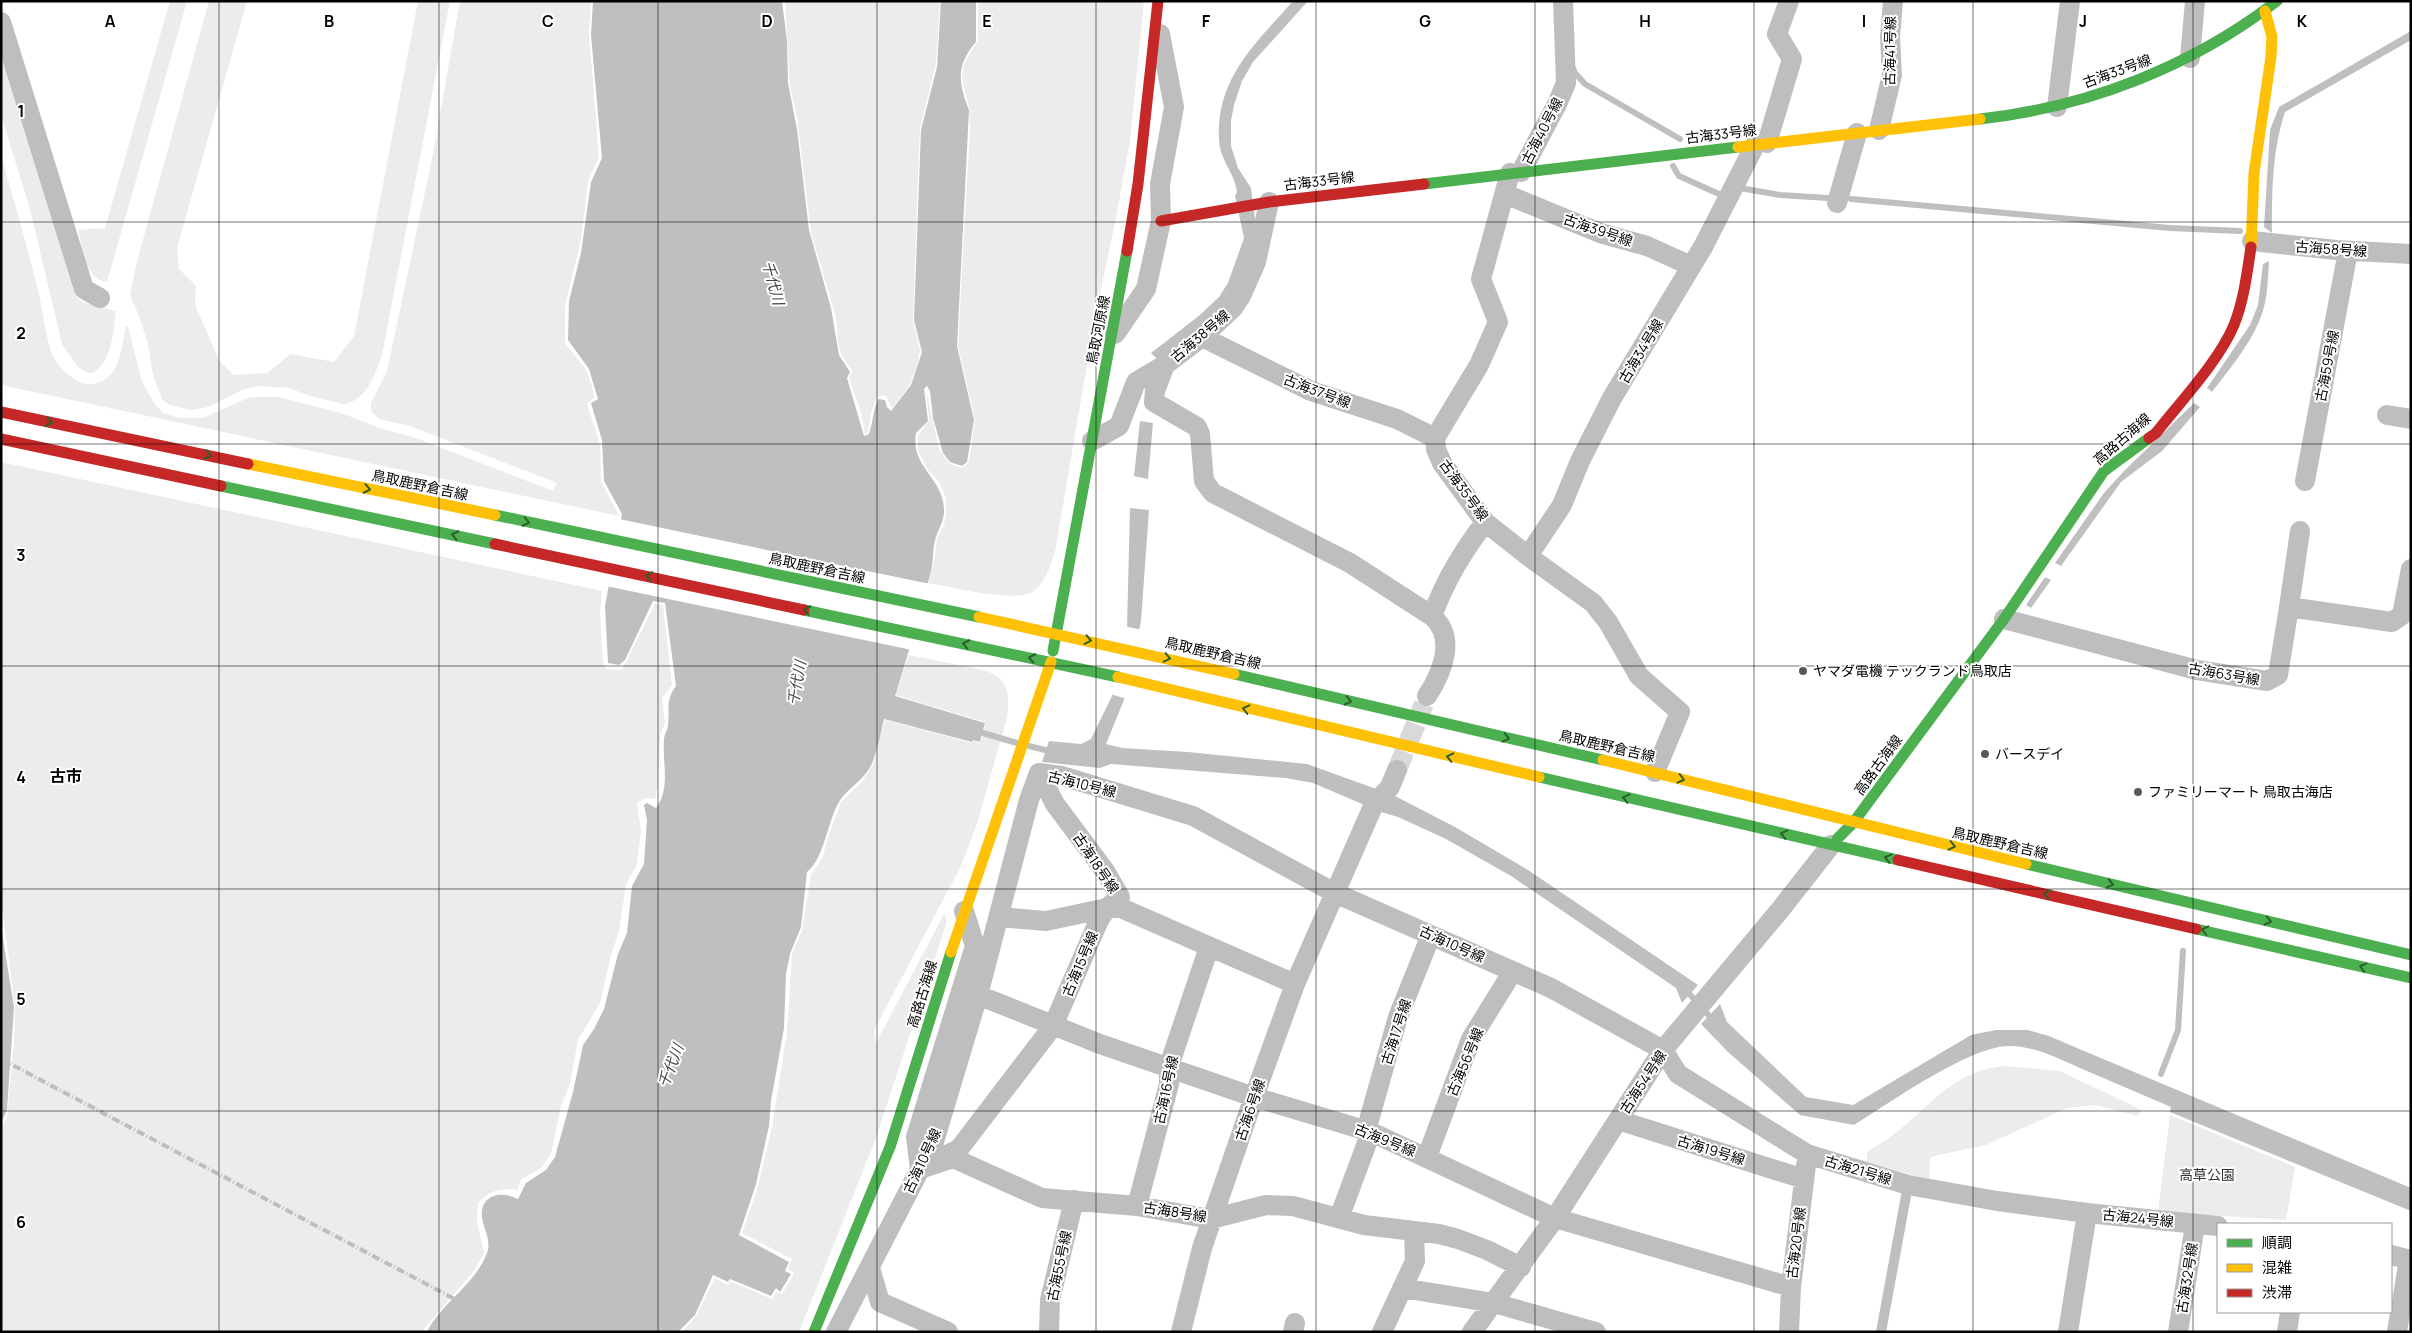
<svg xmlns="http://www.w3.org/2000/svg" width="2412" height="1333" viewBox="0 0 2412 1333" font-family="Manrope,'Noto Sans JP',sans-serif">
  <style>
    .green { fill: #ececec }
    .water { fill: #bfbfbf }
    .pier { fill: #fff }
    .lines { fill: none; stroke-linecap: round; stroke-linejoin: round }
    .stream { stroke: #bfbfbf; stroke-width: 6 }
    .street-tunnel { stroke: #d9d9d9; stroke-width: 20; stroke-dasharray: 20 10; stroke-linecap: butt }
    .lane { stroke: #bebebe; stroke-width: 10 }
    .street { stroke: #bebebe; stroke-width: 20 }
    .fast { stroke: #4caf50; stroke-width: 11 }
    .slow { stroke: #ffc107; stroke-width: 11 }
    .jam { stroke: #c62828; stroke-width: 11 }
    .rail { stroke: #bebebe; stroke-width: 4; stroke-dasharray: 8 2.5 1 2.5; stroke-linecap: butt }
    .oneway { stroke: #2a602c }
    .grid { fill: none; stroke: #000; stroke-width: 1; stroke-opacity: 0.55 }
    .poi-dot { fill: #595959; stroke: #fff; stroke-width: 2 }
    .labels { text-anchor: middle; stroke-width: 4; stroke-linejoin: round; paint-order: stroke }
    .street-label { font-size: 14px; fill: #000; stroke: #fff }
    .poi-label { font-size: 14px; fill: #000; stroke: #fff; text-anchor: start }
    .park-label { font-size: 14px; fill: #333; stroke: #fff }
    .water-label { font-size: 15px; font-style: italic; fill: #444; stroke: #fff }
    .quarter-label { font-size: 16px; font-weight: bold; fill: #000; stroke: #fff }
    .grid-label { font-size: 16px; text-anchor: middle; font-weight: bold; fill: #000; stroke: #fff; stroke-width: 4; stroke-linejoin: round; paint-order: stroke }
  </style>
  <rect width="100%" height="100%" fill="#fff"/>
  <!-- green -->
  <path class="green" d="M 170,1 L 187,1 L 107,282 C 84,278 83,249 78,230 L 105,228 Z
    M 209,1 L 247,1 L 177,248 L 179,269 L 196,286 L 195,305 L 220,362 L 234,375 L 267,373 L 291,354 L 334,362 L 354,336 L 418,1 L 450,1 L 382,355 C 376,373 366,401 344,404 L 310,396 L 289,388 L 260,386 L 245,389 L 208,407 L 191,410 L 169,405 L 162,399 L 153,375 L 148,344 L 139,316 L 130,295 L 136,265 Z
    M 460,1 L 591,1 L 589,33 L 599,157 L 588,181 L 581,240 L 565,306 L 565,343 L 587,371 L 595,397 L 587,404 L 600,444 L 601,481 L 619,516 L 1,385 L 1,155 C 14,202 28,248 39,295 C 43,311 47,346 54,358 C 62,371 78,386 93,384 C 121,379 121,348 126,326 L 128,327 L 142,381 L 154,403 L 163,413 L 179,418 L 203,418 L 250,397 L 279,397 L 344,414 L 379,428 L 416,438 L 553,491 L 557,483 L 410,426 L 379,419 L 371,411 L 371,403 L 387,371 L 433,154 Z
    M 785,1 L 940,1 L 936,63 L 920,129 L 919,148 L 913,321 L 920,350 L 917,365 L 910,384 L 894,406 L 892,408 L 885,395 L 877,397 L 871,413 L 868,433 L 865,433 L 861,412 L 849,379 L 852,371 L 842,356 L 838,342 L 836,317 L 811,233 L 797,117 L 790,86 Z
    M 978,1 L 1144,1 L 1130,141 L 1115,223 L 1096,312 L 1055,552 C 1050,566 1046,583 1032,592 C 1013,603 952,587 928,583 L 935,558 L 937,538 L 944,525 L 946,512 L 946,498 L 939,482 L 927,469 L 918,450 L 918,436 L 929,420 L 926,389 L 939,449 L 949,463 L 962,468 L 969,462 L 975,419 L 958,346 L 970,129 L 969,108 L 962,79 L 964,64 L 978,40 Z
    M 1,49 L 51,197 L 77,297 L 82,302 L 116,311 C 113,332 112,362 93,373 L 87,373 L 77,366 L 62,344 L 30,209 L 1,115 Z
    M 1,462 L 602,591 L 600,614 L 603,662 L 606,669 L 622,670 L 655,604 L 663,605 L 672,685 L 662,698 L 665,723 L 660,735 L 658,785 L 655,799 L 645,798 L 637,803 L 641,831 L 637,865 L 626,884 L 619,932 L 611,955 L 600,1003 L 578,1040 L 570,1084 L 561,1106 L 551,1154 L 541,1168 L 521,1180 L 517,1190 C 500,1188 491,1190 478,1203 L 477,1221 L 484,1253 L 473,1272 L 421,1332 L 1,1332 L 1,1127 L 7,1117 L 14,1043 L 15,1006 L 1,900 Z
    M 909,655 C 925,658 942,662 959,665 C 996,672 1013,675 1007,718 L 977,824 L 960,868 L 874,1030 L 876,1043 L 944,914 L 945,915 L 947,921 L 876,1138 L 799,1332 L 682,1332 L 696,1316 L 715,1278 L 728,1285 L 730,1281 L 772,1299 L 776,1292 L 782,1294 L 794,1274 L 788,1269 L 792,1259 L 742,1233 L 757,1190 L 772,1127 L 787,1032 L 792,954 L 802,930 L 811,875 L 823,857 L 826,843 L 841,802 L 862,782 L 874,762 L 885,720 L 972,743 L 973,740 L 980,743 L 984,735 L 985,722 L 895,695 Z
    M 2006,1066 L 2060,1071 L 2142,1110 L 2137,1116 L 2096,1105 L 2067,1108 L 1986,1145 L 1934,1156 L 1930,1158 L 1929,1180 L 1867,1162 L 1867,1152 C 1876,1146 1885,1141 1893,1135 C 1933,1105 1952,1070 2006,1066 Z
    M 2170,1115 L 2295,1167 L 2286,1220 L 2158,1212 Z"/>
  <!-- water -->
  <path class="water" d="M 593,1 L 782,1 L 787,41 L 788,83 L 797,129 L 809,230 L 831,308 L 839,355 L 850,372 L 847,378 L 864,436 L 869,434 C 873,422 873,411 878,399 L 885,400 L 887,407 L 891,411 L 911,385 L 922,352 L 914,320 L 921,130 L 937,67 L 941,1 L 976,1 L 976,42 C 956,65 958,82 969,110 L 957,346 L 974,420 L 967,462 L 962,466 L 950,462 L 943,453 L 933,418 L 930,391 L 927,386 L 924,389 L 928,421 L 916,433 C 910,466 942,477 944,508 C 945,520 939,527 936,537 C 932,548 934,560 931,571 C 920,613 908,655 895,696 L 985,723 L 980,742 L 973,740 L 972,742 L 884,719 C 881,733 878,748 873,761 C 865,781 848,787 839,802 C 827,823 824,859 807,872 L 801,927 L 790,954 L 786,974 L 784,1028 L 771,1101 L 769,1126 L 756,1184 L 739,1235 L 789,1262 L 785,1271 L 791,1274 L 780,1292 L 776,1288 L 771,1296 L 730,1279 L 728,1282 L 713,1275 L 695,1315 L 678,1332 L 427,1332 C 442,1302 475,1285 487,1253 C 494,1236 473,1217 486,1201 C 494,1192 509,1194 518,1199 L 526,1183 L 546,1170 L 555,1157 L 573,1092 L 583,1045 L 594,1029 L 604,1009 L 618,954 L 627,933 L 632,886 L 644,864 L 647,820 L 644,805 L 647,803 L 656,808 C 671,789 662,762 664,739 C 665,733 668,729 668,724 C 670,707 665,701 676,686 L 665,603 L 653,601 L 625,660 L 619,665 L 608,663 L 605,606 L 622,514 L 604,481 L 602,440 L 591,403 L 598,399 L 589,369 L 568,340 L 569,301 L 581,253 L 591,182 L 602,158 L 591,35 Z
    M 1293,1 L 1308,1 L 1253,62 L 1242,81 L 1234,105 L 1231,121 L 1231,146 L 1238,168 L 1251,188 L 1255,219 L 1250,260 L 1225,308 L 1159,361 L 1151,353 L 1200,315 L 1219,297 L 1228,283 L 1244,238 L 1235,196 L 1237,192 C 1235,173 1219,159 1219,139 C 1216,78 1256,43 1293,1 Z
    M 2411,31 L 2411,40 L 2285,112 C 2272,151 2272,192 2272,233 L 2264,227 L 2270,130 L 2279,107 Z
    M 2269,261 C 2268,276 2268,292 2264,307 C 2256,338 2231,367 2212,392 L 2207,388 L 2250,325 L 2258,305 L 2263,264 Z
    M 2194,403 L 2200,407 L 2162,451 L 2121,482 L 2061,566 L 2055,563 L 2104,493 L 2124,471 Z
    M 1140,421 L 1153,423 L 1148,479 L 1134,476 Z
    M 1130,508 L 1149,510 L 1141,621 L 1124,700 L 1106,744 L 1122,748 L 1188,752 L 1307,764 L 1393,795 L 1455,827 L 1528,870 L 1698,985 L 1682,1003 L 1676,988 L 1511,876 L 1446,839 L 1398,817 L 1381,812 L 1313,783 L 1286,778 L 1111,764 L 1100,768 L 1042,762 L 1049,741 L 1081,744 L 1091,739 L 1112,696 L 1127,628 Z
    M 2045,577 L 2051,580 L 2031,608 L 2026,605 Z
    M 1,926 L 14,1007 L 7,1110 L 1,1123 Z
    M 1720,1004 L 1727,1022 L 1806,1097 L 1853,1105 L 1971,1035 L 1996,1030 L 2028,1030 L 2049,1036 L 2077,1048 L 2411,1188 L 2411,1211 L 2170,1112 L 2171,1107 C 2143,1095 2115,1083 2087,1071 C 2063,1061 2034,1045 2008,1046 C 1968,1047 1890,1103 1854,1125 L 1800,1115 L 1728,1052 L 1701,1024 Z"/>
  <!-- pier -->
  <path class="pier" d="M 619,519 L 930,584 L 912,650 L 606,586 Z
    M 1124,626 L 1142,630 L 1127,699 L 1110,694 Z"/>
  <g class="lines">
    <!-- stream -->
    <path class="stream" d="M 1573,68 L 1575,73 L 1585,84 L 1680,139
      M 1673,166 L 1679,176 L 1721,195
      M 1740,188 L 1780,195 L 1828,198
      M 1851,199 L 2170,228 L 2240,231
      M 976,731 L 1017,743
      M 1029,746 L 1053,752
      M 1685,989 L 1713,1020
      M 2161,1074 L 2178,1030 L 2183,951"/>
    <!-- street-tunnel -->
    <path class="street-tunnel" d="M 1397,770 L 1424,704"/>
    <!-- lane -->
    <path class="lane" d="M 1881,1332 L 1908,1185"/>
    <!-- street -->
    <path class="street" d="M 1,22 L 84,289 L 100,298
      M 2190,58 L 2195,1
      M 2057,107 L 2070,1
      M 1879,130 L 1892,75 L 1890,37 L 1893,1
      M 1767,143 L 1792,59 L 1777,34 L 1789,1
      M 1521,172 L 1557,104 L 1566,83 L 1563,1
      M 1510,173 L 1481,279 L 1498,322 L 1479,365 L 1435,438 L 1436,449 L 1442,463 L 1485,522 L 1528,556 L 1593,603 L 1608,622 L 1639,676 L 1680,712 L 1655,772
      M 1505,194 L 1600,233 L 1647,246 L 1691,266
      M 1837,203 L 1857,133
      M 2252,241 L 2336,250 L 2411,254
      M 1115,334 L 1146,289 L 1161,221 L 1160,184 L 1174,107 L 1160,34
      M 1202,337 L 1311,391 L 1397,419 L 1435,438
      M 1165,365 L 1155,391 L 1154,402 L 1197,427 L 1200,434 L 1204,481 L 1213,493 L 1350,563 L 1432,616
      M 2387,415 L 2411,419
      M 1092,441 L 1119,426 L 1136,382 L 1165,365 L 1202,337 L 1233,308 L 1241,296 L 1256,262 L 1269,202
      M 2305,481 L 2348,251
      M 1528,556 L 1562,505 L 1580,461 L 1612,398 L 1703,247 L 1755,145
      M 2289,607 L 2300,531
      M 2004,619 L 2197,670 L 2267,681 L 2278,675 L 2289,607 L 2392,622 L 2402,615 L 2411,569
      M 1427,696 C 1442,673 1457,638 1432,616 C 1446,579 1462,553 1485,522
      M 999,917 L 1046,921 L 1107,908 L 1120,897 L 1105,871 L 1055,804 L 1039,773
      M 978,995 L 1100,1044 L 1254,1097 L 1371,1132 L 1555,1218 L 1791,1287
      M 1618,1120 L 1804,1179
      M 1366,1131 L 1398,1017 L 1431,935
      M 1427,1157 L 1471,1039 L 1513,971
      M 937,1160 L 959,1149 L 1053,1026 L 1099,920 L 1107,908 L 1121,908 L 1295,984
      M 920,1169 L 953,1158 L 1042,1198 L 1137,1206 L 1211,1219 L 1266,1205 L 1293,1206 L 1364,1225 L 1439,1234 L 1458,1239 L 1487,1250 L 1521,1267
      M 920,1169 L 916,1137 L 975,946 L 964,911
      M 1137,1206 L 1169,1084 L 1169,1066 L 1209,947
      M 1339,1218 L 1371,1132
      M 2391,1255 L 2411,1260
      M 870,1268 L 880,1302 L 948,1332
      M 1402,1288 L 1494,1303 L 1596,1332
      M 836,1332 L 934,1142 L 978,995 L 1029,800 L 1039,773 L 1062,776 L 1193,816 L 1335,893 L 1551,988 L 1663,1050 L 1678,1074 L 1807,1154 L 1908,1185 L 1997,1201 L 2087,1213
      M 1049,1332 L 1050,1300 L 1074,1200
      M 1181,1332 L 1202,1248 L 1254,1097 L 1295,984 L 1374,804 L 1390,787 L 1397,770
      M 1293,1332 L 1295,1323
      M 1382,1332 L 1415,1261 L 1414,1232
      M 1472,1332 L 1555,1218 L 1663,1050 L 1780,910 L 1831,845
      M 1789,1332 L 1791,1287 L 1806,1165
      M 2068,1332 L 2087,1213 L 2218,1226
      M 2178,1332 L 2195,1225
      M 2287,1332 L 2290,1312
      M 2397,1332 L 2409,1259"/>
    <!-- fast -->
    <path class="fast" d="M 1980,119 C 2088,107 2191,67 2277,1
      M 1424,184 L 1738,147
      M 221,486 L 495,544
      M 495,515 L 979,617
      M 804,610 L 1118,677
      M 1053,651 L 1127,251
      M 1234,674 L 1603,760
      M 1539,777 L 1898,860
      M 1837,839 L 1853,823 L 2004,619 L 2104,471 L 2149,438
      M 2026,864 L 2411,955
      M 2196,929 L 2411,978
      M 814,1332 L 890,1147 L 951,952"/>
    <!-- slow -->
    <path class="slow" d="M 1738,147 L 1980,119
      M 2251,247 L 2254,173 L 2271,57 L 2272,37 L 2265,11
      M 248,464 L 495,515
      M 979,617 L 1234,674
      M 1118,677 L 1539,777
      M 1603,760 L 2026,864
      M 951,952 L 1051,662"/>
    <!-- jam -->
    <path class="jam" d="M 1161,221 L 1269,202 L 1424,184
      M 1127,251 L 1138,184 L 1158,1
      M 1,412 L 248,464
      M 2149,438 L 2156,433 C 2181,401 2219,361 2234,325 C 2244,300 2247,273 2251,247
      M 1,439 L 221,486
      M 495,544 L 804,610
      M 1898,860 L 2196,929"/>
    <!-- rail -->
    <path class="rail" d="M 1,1059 L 517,1332"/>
  </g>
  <!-- one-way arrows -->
  <defs><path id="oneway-chevron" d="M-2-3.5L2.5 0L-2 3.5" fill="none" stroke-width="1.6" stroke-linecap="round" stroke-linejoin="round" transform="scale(1.25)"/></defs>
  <g class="oneway">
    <use href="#oneway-chevron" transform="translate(49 422) rotate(12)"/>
    <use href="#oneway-chevron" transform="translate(208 455) rotate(12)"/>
    <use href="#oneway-chevron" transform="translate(367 489) rotate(12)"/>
    <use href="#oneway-chevron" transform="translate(526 522) rotate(12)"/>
    <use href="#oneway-chevron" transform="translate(455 535) rotate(-168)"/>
    <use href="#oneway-chevron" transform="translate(649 576) rotate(-168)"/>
    <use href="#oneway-chevron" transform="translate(807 610) rotate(-168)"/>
    <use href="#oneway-chevron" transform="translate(1088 640) rotate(11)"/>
    <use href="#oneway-chevron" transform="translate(966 644) rotate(-168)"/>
    <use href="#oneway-chevron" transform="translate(1032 658) rotate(-168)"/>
    <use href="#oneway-chevron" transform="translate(1167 658) rotate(13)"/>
    <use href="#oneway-chevron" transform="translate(1348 701) rotate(13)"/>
    <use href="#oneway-chevron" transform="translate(1246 709) rotate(-166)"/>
    <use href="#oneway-chevron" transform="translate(1506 738) rotate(13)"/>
    <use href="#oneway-chevron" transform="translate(1450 757) rotate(-167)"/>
    <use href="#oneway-chevron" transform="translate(1681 779) rotate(14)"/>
    <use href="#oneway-chevron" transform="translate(1626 798) rotate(-167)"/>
    <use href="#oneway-chevron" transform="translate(1784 834) rotate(-167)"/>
    <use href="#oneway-chevron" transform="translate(1952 846) rotate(13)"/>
    <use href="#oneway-chevron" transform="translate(1888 858) rotate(-167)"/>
    <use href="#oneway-chevron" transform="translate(2110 884) rotate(13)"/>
    <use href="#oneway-chevron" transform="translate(2047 894) rotate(-167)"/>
    <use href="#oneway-chevron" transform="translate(2268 921) rotate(13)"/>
    <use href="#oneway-chevron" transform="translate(2205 930) rotate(-167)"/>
    <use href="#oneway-chevron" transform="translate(2363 967) rotate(-166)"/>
  </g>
  <!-- grid -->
  <path class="grid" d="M 219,1 L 219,1332M 439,1 L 439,1332M 658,1 L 658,1332M 877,1 L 877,1332M 1096,1 L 1096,1332M 1316,1 L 1316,1332M 1535,1 L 1535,1332M 1754,1 L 1754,1332M 1973,1 L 1973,1332M 2193,1 L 2193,1332M 1,222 L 2411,222M 1,444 L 2411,444M 1,666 L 2411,666M 1,889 L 2411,889M 1,1111 L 2411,1111"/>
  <!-- markers -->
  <g class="poi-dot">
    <circle cx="1803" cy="671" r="5"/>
    <circle cx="1985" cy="754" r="5"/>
    <circle cx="2138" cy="792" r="5"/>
  </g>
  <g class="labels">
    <!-- street labels -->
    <g class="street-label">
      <text transform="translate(1890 51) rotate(-89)" y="5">古海41号線</text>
      <text transform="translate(2117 71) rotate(-20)" y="5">古海33号線</text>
      <text transform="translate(1542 131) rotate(-63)" y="5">古海40号線</text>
      <text transform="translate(1721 134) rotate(-7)" y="5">古海33号線</text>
      <text transform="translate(1319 181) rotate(-7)" y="5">古海33号線</text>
      <text transform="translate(1598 230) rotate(19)" y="5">古海39号線</text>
      <text transform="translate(2331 249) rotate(4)" y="5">古海58号線</text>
      <text transform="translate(1098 330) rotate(-79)" y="5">鳥取河原線</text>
      <text transform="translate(1200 336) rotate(-40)" y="5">古海38号線</text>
      <text transform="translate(1641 351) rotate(-59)" y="5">古海34号線</text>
      <text transform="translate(2327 366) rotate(-79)" y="5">古海59号線</text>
      <text transform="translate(1317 391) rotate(21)" y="5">古海37号線</text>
      <text transform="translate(2122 439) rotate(-41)" y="5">高路古海線</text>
      <text transform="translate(420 485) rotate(12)" y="5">鳥取鹿野倉吉線</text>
      <text transform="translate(1464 490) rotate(54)" y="5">古海35号線</text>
      <text transform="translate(817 568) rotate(12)" y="5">鳥取鹿野倉吉線</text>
      <text transform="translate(1213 653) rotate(13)" y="5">鳥取鹿野倉吉線</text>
      <text transform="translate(2224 674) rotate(10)" y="5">古海63号線</text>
      <text transform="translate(1607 746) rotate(13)" y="5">鳥取鹿野倉吉線</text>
      <text transform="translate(1878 765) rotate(-54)" y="5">高路古海線</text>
      <text transform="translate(1082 784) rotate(14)" y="5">古海10号線</text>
      <text transform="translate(2000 843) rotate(13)" y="5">鳥取鹿野倉吉線</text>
      <text transform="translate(1096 863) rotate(56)" y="5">古海18号線</text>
      <text transform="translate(1452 944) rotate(24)" y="5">古海10号線</text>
      <text transform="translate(1080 964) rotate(-67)" y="5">古海15号線</text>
      <text transform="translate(922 994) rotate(-73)" y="5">高路古海線</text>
      <text transform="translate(1396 1032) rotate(-72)" y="5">古海17号線</text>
      <text transform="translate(1465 1062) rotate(-67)" y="5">古海56号線</text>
      <text transform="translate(1643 1082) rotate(-57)" y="5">古海54号線</text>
      <text transform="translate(1166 1090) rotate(-78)" y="5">古海16号線</text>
      <text transform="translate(1250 1110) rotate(-71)" y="5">古海6号線</text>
      <text transform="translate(1385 1140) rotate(22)" y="5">古海9号線</text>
      <text transform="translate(1711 1150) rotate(17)" y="5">古海19号線</text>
      <text transform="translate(922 1161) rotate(-65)" y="5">古海10号線</text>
      <text transform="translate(1858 1170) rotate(17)" y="5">古海21号線</text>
      <text transform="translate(1175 1212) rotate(9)" y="5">古海8号線</text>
      <text transform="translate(2138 1218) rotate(6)" y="5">古海24号線</text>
      <text transform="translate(1796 1243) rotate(-83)" y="5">古海20号線</text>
      <text transform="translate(1059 1266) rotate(-78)" y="5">古海55号線</text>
      <text transform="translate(2187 1278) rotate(-81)" y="5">古海32号線</text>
    </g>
    <!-- poi labels -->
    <g class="poi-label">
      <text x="1813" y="676">ヤマダ電機 テックランド鳥取店</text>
      <text x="1995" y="759">バースデイ</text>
      <text x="2148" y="797">ファミリーマート 鳥取古海店</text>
    </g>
    <!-- park labels -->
    <g class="park-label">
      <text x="2207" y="1180">高草公園</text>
    </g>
    <!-- water labels -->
    <g class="water-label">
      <text transform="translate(773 283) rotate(75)" y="5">千代川</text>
      <text transform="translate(797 683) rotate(-80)" y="5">千代川</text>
      <text transform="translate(671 1066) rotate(-69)" y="5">千代川</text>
    </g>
    <!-- quarter labels -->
    <g class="quarter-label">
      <text x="66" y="782">古市</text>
    </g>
  </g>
  <g class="grid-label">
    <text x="110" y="27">A</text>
    <text x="329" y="27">B</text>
    <text x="548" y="27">C</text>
    <text x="767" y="27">D</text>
    <text x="987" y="27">E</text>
    <text x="1206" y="27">F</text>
    <text x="1425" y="27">G</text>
    <text x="1645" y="27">H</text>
    <text x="1864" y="27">I</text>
    <text x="2083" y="27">J</text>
    <text x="2302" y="27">K</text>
    <text x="21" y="117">1</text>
    <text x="21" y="339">2</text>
    <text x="21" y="561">3</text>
    <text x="21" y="783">4</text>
    <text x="21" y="1005">5</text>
    <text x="21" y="1228">6</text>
  </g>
  <!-- border -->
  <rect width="2412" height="1333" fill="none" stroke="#000000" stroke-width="5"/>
  <!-- legend -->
  <rect x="2217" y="1223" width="175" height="90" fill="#ffffff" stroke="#999999"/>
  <rect x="2227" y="1239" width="25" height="8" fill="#4caf50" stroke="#999999"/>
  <text x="2262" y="1248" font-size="15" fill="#000000">順調</text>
  <rect x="2227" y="1264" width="25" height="8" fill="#ffc107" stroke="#999999"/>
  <text x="2262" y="1273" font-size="15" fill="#000000">混雑</text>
  <rect x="2227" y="1289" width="25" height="8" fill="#c62828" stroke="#999999"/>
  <text x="2262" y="1298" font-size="15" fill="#000000">渋滞</text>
</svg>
